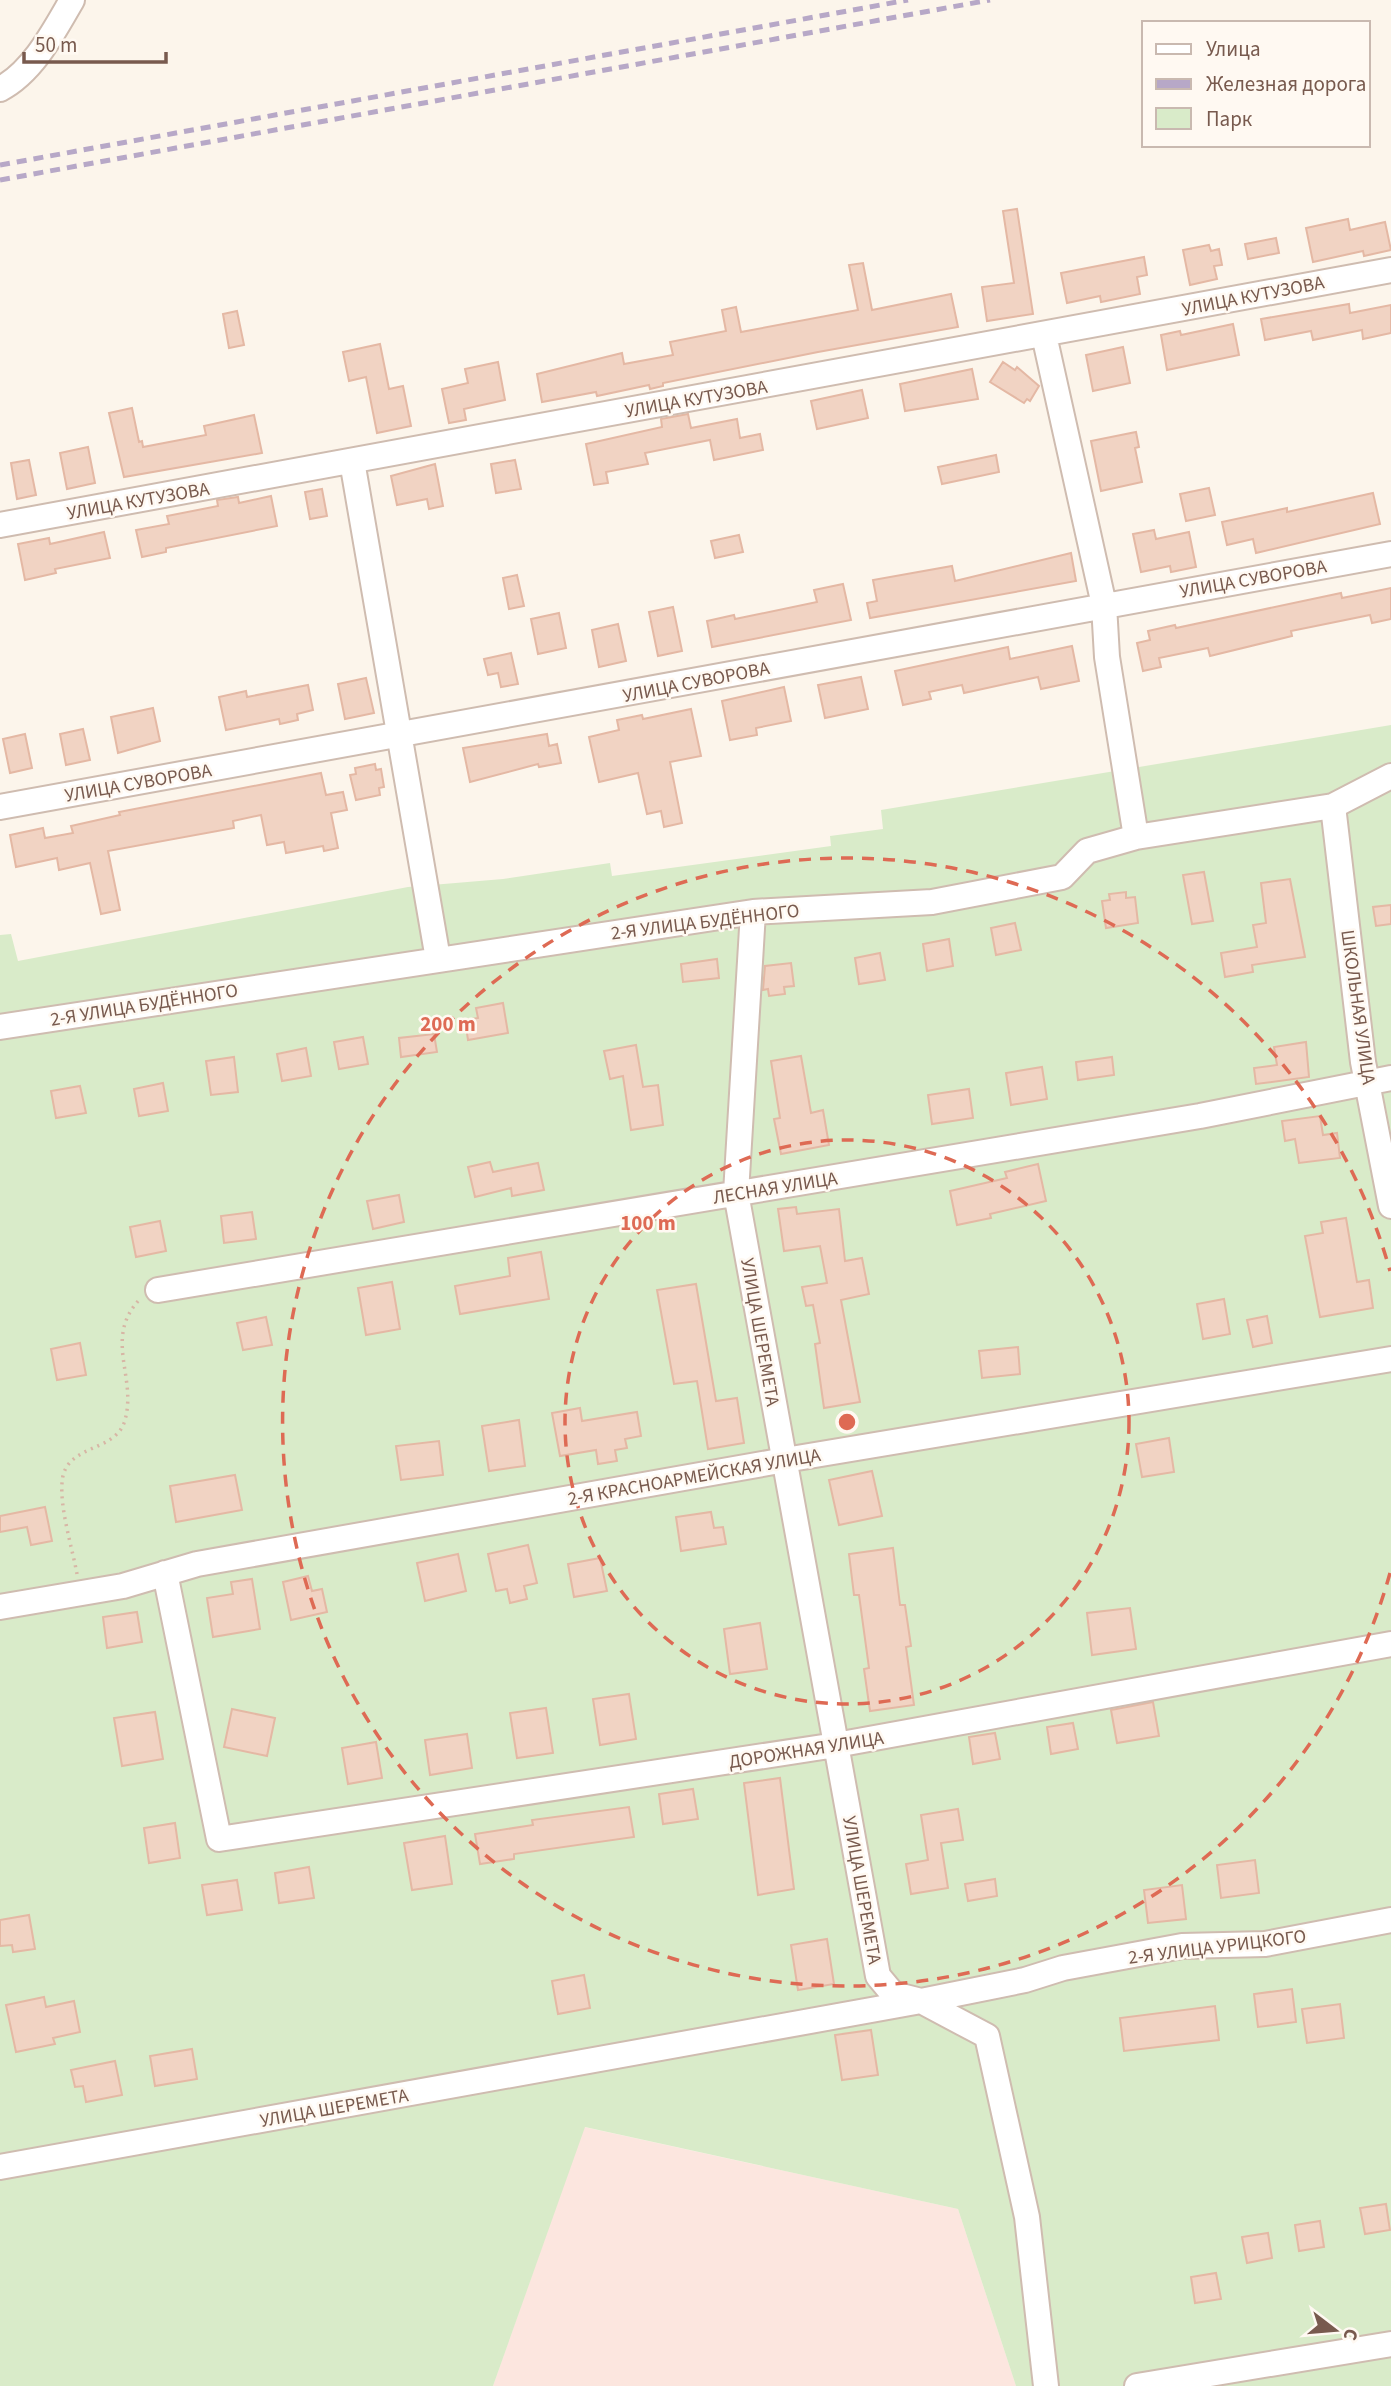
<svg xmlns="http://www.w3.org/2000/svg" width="1391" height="2386" viewBox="0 0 1391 2386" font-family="'Source Sans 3',sans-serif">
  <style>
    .commercial { fill: #fce6df }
    .green { fill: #d9ebc9 }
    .building { fill: #f1d3c3; stroke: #e4b8a4; stroke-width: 2 }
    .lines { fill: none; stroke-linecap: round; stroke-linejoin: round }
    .minor-casing { stroke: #cfbcb0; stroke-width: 28 }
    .path { stroke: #d7b6a5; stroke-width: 3.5; stroke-dasharray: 2 5; stroke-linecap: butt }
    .minor { stroke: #fff; stroke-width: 24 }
    .rail { stroke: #b7a8c7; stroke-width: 5; stroke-dasharray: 10 7; stroke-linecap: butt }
    .ring { fill: none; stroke: #de6a54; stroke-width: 3.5; stroke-dasharray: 12 9 }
    .labels { text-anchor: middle; stroke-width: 5; stroke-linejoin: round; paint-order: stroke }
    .street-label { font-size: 19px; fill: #785a4e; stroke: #fff9f2 }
    .centre { fill: #de6a54; stroke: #fff9f2; stroke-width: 3.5 }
    .ring-label { font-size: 21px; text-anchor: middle; font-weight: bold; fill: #de6a54; stroke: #fff9f2; stroke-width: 5; stroke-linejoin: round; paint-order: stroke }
  </style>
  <rect width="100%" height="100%" fill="#fcf5eb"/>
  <!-- commercial -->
  <path class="commercial" d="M 584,2127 L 958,2209 L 1016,2386 L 493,2386 Z"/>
  <!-- green -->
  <path class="green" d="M 1391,725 L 1391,2386 L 1016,2386 L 958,2209 L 585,2127 L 493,2386 L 0,2386 L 0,935 L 11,934 L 18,961 L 408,887 L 503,879 L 610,863 L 612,876 L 831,846 L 830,836 L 883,829 L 881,810 Z"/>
  <!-- building -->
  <path class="building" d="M 1017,209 L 1033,314 L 987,321 L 982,287 L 1014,283 L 1003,211 Z
    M 1348,219 L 1350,230 L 1385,222 L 1391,250 L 1364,256 L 1363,251 L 1313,262 L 1306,228 Z
    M 1276,238 L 1279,253 L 1248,259 L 1245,244 Z
    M 1209,245 L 1211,251 L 1219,249 L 1222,265 L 1214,266 L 1217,279 L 1190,285 L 1183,250 Z
    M 1144,257 L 1147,275 L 1137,277 L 1140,294 L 1101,302 L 1100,296 L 1067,303 L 1061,273 Z
    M 863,263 L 872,310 L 951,294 L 958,327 L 818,352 L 663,383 L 663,386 L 650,389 L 649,385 L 597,396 L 596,392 L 542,402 L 537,374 L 622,353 L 624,364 L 673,355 L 670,342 L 726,331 L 722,310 L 736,307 L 741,332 L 858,310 L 849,265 Z
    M 1349,304 L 1350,313 L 1391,305 L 1391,333 L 1363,339 L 1362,330 L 1313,340 L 1311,331 L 1265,340 L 1261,319 Z
    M 237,311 L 244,345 L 229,348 L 223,314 Z
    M 1233,324 L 1239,355 L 1167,370 L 1161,335 L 1180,331 L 1181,335 Z
    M 380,344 L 389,389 L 403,386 L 411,426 L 377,433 L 366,377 L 349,381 L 343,352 Z
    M 1123,347 L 1130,383 L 1093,391 L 1086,355 Z
    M 498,362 L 505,400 L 464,409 L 466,420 L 449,423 L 442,389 L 468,383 L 465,369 Z
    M 1003,362 L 1015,370 L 1017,367 L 1039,386 L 1030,401 L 1027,399 L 1024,403 L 990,382 Z
    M 972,369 L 978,399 L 905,411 L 900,384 Z
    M 862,390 L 868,418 L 817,429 L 811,401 Z
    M 132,408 L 139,442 L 142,441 L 143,447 L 206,435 L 204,426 L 254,415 L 262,453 L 124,477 L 109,413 Z
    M 688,414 L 691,428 L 737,419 L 740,438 L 760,434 L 763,450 L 714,460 L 710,440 L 645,453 L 648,464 L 606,472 L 608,483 L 594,485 L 586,444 L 662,427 L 661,419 Z
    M 1136,432 L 1139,447 L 1135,448 L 1142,482 L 1101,491 L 1091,441 Z
    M 88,447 L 95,483 L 67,489 L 60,453 Z
    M 996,455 L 999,472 L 942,484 L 938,467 Z
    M 29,460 L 36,495 L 17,499 L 11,463 Z
    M 515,460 L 521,489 L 496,493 L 491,464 Z
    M 435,464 L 443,506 L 429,509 L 427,499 L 397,505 L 391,476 Z
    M 1209,488 L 1215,515 L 1186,521 L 1180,494 Z
    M 322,489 L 327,516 L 310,519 L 305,492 Z
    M 1373,493 L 1380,524 L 1256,553 L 1253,539 L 1227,545 L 1222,522 L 1287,508 L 1287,512 Z
    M 271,496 L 277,526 L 166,548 L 166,552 L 142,557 L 136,530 L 169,524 L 167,516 L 218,506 L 217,500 L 238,497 L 239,503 Z
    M 1154,530 L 1156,539 L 1189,532 L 1196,567 L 1171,572 L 1170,566 L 1141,572 L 1133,534 Z
    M 104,532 L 110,558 L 55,569 L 56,573 L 25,580 L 18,544 L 49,538 L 50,544 Z
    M 739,535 L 743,552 L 715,558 L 711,541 Z
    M 1071,553 L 1076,581 L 870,618 L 867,603 L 877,601 L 873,580 L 952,566 L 955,581 Z
    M 517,575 L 524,606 L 509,609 L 503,578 Z
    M 843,584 L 851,620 L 712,647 L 707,621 L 734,615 L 735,619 L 817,602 L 814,590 Z
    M 1391,588 L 1391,619 L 1372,623 L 1370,615 L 1291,631 L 1292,636 L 1210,656 L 1208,648 L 1159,658 L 1161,667 L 1143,671 L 1137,643 L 1150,640 L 1148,631 L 1175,625 L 1176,628 L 1341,593 L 1342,598 Z
    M 673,607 L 682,651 L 658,656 L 649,612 Z
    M 559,613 L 566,648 L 538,654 L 531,619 Z
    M 618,624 L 626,661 L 599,667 L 592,630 Z
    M 1072,646 L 1079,681 L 1041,689 L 1038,677 L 964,693 L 962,685 L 929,692 L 931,699 L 903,705 L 895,671 L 1008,647 L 1010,659 Z
    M 511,653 L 518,684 L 501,687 L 498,673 L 488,675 L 484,659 Z
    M 861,677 L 868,709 L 825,718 L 818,685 Z
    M 366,678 L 374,713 L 345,719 L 338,684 Z
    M 308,685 L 313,710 L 297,714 L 298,720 L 280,724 L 279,719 L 226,730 L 219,697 L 246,691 L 247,697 Z
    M 784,687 L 791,721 L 756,728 L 757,735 L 730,740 L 722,701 Z
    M 153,708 L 160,741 L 118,753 L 111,717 Z
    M 691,709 L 701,756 L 670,762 L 682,823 L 664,827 L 661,811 L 647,814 L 638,773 L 599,782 L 589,737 L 619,730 L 617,720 L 642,715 L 643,719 Z
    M 83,729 L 90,760 L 66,765 L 60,734 Z
    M 25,734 L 32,768 L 10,773 L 3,739 Z
    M 547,734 L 549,746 L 557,744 L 561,763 L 539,767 L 538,764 L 470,782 L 463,748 Z
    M 375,764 L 376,770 L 381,769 L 384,787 L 379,788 L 380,795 L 356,800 L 350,775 L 356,774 L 355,768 Z
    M 321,773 L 326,795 L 343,792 L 347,810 L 331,813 L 338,848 L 324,851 L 323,846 L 286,853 L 284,842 L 267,845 L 261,815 L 233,821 L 234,828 L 108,851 L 120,910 L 101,914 L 90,863 L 59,870 L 57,858 L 16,867 L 10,835 L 43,828 L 45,838 L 73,833 L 71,826 L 120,815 L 119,812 Z
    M 1204,872 L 1213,921 L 1192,924 L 1183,875 Z
    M 1290,879 L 1305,957 L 1252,965 L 1253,972 L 1225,977 L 1221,953 L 1257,947 L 1253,925 L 1266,923 L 1261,883 Z
    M 1126,892 L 1126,898 L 1135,897 L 1138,923 L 1106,928 L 1102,901 L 1110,900 L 1109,894 Z
    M 1391,905 L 1391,924 L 1376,926 L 1373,907 Z
    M 1015,923 L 1021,950 L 996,955 L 991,928 Z
    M 949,939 L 953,966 L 927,971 L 923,944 Z
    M 880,953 L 885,980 L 859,984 L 855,958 Z
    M 717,959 L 719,978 L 683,982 L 681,964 Z
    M 791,963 L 794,986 L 784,987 L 785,994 L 769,996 L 768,989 L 763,990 L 765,966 Z
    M 503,1003 L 508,1033 L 468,1040 L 465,1020 L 478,1018 L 476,1008 Z
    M 434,1034 L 437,1052 L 401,1057 L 399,1038 Z
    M 363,1037 L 368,1064 L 339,1069 L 334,1042 Z
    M 1306,1042 L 1309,1077 L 1256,1084 L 1254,1068 L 1277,1065 L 1274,1047 Z
    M 636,1045 L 643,1087 L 658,1085 L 663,1125 L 631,1130 L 623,1076 L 610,1079 L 604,1051 Z
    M 306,1048 L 311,1076 L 282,1081 L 277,1054 Z
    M 801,1056 L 811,1113 L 823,1110 L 829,1145 L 781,1154 L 774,1119 L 780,1118 L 771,1061 Z
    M 234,1057 L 238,1092 L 211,1095 L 206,1061 Z
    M 1112,1057 L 1114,1075 L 1078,1080 L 1076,1062 Z
    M 1042,1067 L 1047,1099 L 1011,1105 L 1006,1073 Z
    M 163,1083 L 168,1111 L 139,1116 L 134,1089 Z
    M 80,1086 L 86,1113 L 56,1118 L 51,1091 Z
    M 969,1089 L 973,1118 L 932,1124 L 928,1095 Z
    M 1320,1116 L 1323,1135 L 1337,1133 L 1340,1158 L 1299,1163 L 1295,1139 L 1285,1141 L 1282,1121 Z
    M 490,1162 L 493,1172 L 538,1163 L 544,1190 L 512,1196 L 511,1188 L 475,1197 L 468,1167 Z
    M 1038,1164 L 1046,1201 L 990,1214 L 991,1218 L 957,1225 L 950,1191 L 1007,1178 L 1005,1172 Z
    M 399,1195 L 404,1222 L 373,1229 L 367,1201 Z
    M 796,1207 L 797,1214 L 839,1209 L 845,1261 L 862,1258 L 869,1294 L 841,1300 L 860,1402 L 824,1408 L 815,1344 L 820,1343 L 813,1305 L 806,1306 L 802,1287 L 827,1283 L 820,1246 L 784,1251 L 778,1209 Z
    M 252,1212 L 256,1239 L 224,1243 L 221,1216 Z
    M 1346,1218 L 1357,1282 L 1369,1280 L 1373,1308 L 1320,1317 L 1305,1236 L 1323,1233 L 1321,1222 Z
    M 160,1221 L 166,1251 L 136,1257 L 130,1227 Z
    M 541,1252 L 549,1299 L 460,1314 L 455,1286 L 510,1276 L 508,1258 Z
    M 392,1282 L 400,1329 L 366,1335 L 358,1288 Z
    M 696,1284 L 716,1401 L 737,1398 L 744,1443 L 708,1449 L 697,1381 L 674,1384 L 657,1290 Z
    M 1224,1299 L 1230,1334 L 1203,1339 L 1197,1304 Z
    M 1267,1316 L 1272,1343 L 1253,1347 L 1247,1320 Z
    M 266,1317 L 272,1345 L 243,1350 L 237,1323 Z
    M 80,1343 L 86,1375 L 57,1380 L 51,1349 Z
    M 1018,1347 L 1020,1374 L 982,1378 L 979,1351 Z
    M 580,1408 L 582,1421 L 637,1412 L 641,1436 L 625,1439 L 627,1448 L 615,1450 L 617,1461 L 598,1464 L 596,1450 L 560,1456 L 552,1413 Z
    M 519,1420 L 525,1466 L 489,1471 L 482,1426 Z
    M 1169,1438 L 1174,1472 L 1142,1477 L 1136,1444 Z
    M 439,1441 L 443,1475 L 401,1480 L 396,1446 Z
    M 872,1471 L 882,1516 L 839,1525 L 829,1480 Z
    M 235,1475 L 242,1510 L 176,1522 L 170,1486 Z
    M 45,1507 L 52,1541 L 31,1545 L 27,1527 L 0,1532 L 0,1516 Z
    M 711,1512 L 714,1528 L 723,1527 L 726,1544 L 681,1551 L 676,1517 Z
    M 528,1545 L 537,1583 L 524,1586 L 527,1599 L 510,1603 L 507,1589 L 496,1591 L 488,1554 Z
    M 893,1548 L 900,1605 L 905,1605 L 911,1646 L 906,1647 L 914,1705 L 870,1711 L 864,1669 L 869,1668 L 859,1595 L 854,1595 L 849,1554 Z
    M 458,1554 L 466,1591 L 425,1601 L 417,1563 Z
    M 600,1558 L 607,1591 L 574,1597 L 568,1564 Z
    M 308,1576 L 312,1591 L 322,1589 L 327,1612 L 291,1620 L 283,1582 Z
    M 252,1579 L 260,1629 L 213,1637 L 207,1598 L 233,1594 L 231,1582 Z
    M 1130,1608 L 1136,1649 L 1092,1655 L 1087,1613 Z
    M 137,1612 L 142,1642 L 107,1648 L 103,1617 Z
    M 760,1623 L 767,1669 L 730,1674 L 724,1629 Z
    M 629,1694 L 636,1739 L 600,1745 L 593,1699 Z
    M 1153,1702 L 1159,1736 L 1117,1743 L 1111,1710 Z
    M 546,1708 L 553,1753 L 517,1758 L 510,1713 Z
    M 232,1709 L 275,1718 L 267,1756 L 224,1747 Z
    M 155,1712 L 163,1759 L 122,1766 L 114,1718 Z
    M 1073,1723 L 1078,1749 L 1051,1754 L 1047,1727 Z
    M 995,1733 L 1000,1759 L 973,1764 L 969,1737 Z
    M 467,1734 L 472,1768 L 430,1775 L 425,1740 Z
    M 376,1742 L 382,1778 L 348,1784 L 342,1748 Z
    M 780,1778 L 794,1889 L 758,1895 L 744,1783 Z
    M 693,1789 L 698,1819 L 663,1824 L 659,1794 Z
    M 629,1807 L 634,1837 L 514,1854 L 514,1859 L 480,1864 L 475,1834 L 533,1825 L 532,1820 Z
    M 958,1809 L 963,1840 L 941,1843 L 948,1888 L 911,1894 L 906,1864 L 928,1860 L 921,1815 Z
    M 175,1823 L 180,1858 L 149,1863 L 144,1828 Z
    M 445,1836 L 452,1884 L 412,1890 L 404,1843 Z
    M 1255,1860 L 1259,1893 L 1221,1898 L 1217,1865 Z
    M 309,1867 L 314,1898 L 279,1903 L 275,1873 Z
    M 995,1879 L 997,1896 L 968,1901 L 965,1884 Z
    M 237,1880 L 242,1910 L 207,1915 L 202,1885 Z
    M 1182,1885 L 1186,1919 L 1148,1923 L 1144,1890 Z
    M 29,1915 L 35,1949 L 13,1952 L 12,1945 L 0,1946 L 0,1920 Z
    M 827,1939 L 834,1984 L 798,1990 L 791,1945 Z
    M 584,1975 L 590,2008 L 558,2014 L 552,1981 Z
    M 1292,1989 L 1296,2022 L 1258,2027 L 1254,1994 Z
    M 44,1997 L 46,2007 L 74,2001 L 80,2032 L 53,2038 L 55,2044 L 16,2052 L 6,2005 Z
    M 1340,2004 L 1344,2038 L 1307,2043 L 1302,2009 Z
    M 1215,2006 L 1219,2040 L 1124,2051 L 1120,2018 Z
    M 871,2030 L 878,2075 L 842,2080 L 835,2035 Z
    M 192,2049 L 197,2079 L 155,2086 L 150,2056 Z
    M 115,2061 L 122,2095 L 86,2102 L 83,2086 L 75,2087 L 71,2070 Z
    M 1386,2204 L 1390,2230 L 1365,2234 L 1360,2208 Z
    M 1320,2221 L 1324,2247 L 1299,2251 L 1295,2225 Z
    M 1268,2233 L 1272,2258 L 1247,2263 L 1242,2237 Z
    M 1216,2273 L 1221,2299 L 1195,2303 L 1191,2277 Z"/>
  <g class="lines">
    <!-- minor casing -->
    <g class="minor-casing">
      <path id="minor" d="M 0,89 C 33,72 54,31 72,0
        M 1044,335 L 1104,605 L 1107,657 L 1136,837
        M 352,461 L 438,959
        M 0,525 L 1391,270
        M 1333,806 L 1363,1062 L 1391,1206
        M 0,807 L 1391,554
        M 0,1027 L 753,912 L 932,902 L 1062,877 L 1087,851 L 1136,837 L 1333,806 L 1391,776
        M 158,1290 L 1200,1116 L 1391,1078
        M 165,1573 L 219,1839 L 836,1745 L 1391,1644
        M 0,1607 L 123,1586 L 197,1564 L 785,1460 L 1391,1359
        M 921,2001 L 1025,1980 L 1063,1968 L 1182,1946 L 1265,1944 L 1391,1920
        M 921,2001 L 987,2036 L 1027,2217 L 1046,2386
        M 0,2167 L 921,2001 L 893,1994 L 878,1976 L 736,1193 L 753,912
        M 1137,2386 L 1391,2344"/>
    </g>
    <!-- path -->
    <path class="path" d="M 77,1574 C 72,1547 60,1509 62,1483 C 64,1444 113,1453 124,1423 C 139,1379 102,1339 140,1299"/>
    <!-- minor -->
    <use href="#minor" class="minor"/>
    <!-- rail -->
    <path class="rail" d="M 0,165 L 908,0
      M 0,180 L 990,0"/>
  </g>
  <!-- distance rings -->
  <g class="ring">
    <circle cx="847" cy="1422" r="282"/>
    <path d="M1390 1573A564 564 0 1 1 1390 1271"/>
  </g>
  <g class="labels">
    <!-- street labels -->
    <g class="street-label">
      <text transform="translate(1253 295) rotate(-11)" y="7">УЛИЦА КУТУЗОВА</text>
      <text transform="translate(696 398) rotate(-10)" y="7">УЛИЦА КУТУЗОВА</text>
      <text transform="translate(138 500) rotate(-10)" y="7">УЛИЦА КУТУЗОВА</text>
      <text transform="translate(1253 578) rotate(-10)" y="7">УЛИЦА СУВОРОВА</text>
      <text transform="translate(696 681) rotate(-11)" y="7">УЛИЦА СУВОРОВА</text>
      <text transform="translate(138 782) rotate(-10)" y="7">УЛИЦА СУВОРОВА</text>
      <text transform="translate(705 921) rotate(-7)" y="7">2-Я УЛИЦА БУДЁННОГО</text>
      <text transform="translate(144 1004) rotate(-9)" y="7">2-Я УЛИЦА БУДЁННОГО</text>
      <text transform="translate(1359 1007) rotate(82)" y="7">ШКОЛЬНАЯ УЛИЦА</text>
      <text transform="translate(775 1187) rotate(-9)" y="7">ЛЕСНАЯ УЛИЦА</text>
      <text transform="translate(761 1332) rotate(80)" y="7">УЛИЦА ШЕРЕМЕТА</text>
      <text transform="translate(694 1476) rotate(-10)" y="7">2-Я КРАСНОАРМЕЙСКАЯ УЛИЦА</text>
      <text transform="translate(806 1749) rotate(-9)" y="7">ДОРОЖНАЯ УЛИЦА</text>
      <text transform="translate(863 1890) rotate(80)" y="7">УЛИЦА ШЕРЕМЕТА</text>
      <text transform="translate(1217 1946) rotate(-7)" y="7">2-Я УЛИЦА УРИЦКОГО</text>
      <text transform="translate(334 2107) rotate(-10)" y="7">УЛИЦА ШЕРЕМЕТА</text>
    </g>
  </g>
  <circle cx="847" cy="1422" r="10" class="centre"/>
  <g class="ring-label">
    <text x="448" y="1031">200 m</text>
    <text x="648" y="1230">100 m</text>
  </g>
  <!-- legend -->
  <rect x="1142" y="21" width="228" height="126" fill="#fff9f2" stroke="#c9b9b0" stroke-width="2"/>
  <rect x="1156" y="44" width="35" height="10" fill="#ffffff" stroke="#c9b9b0" stroke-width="2"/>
  <text x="1206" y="56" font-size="21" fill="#785a4e">Улица</text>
  <rect x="1156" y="79" width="35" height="10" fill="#b7a8c7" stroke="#c9b9b0" stroke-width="2"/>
  <text x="1206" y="91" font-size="21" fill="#785a4e">Железная дорога</text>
  <rect x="1156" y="108" width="35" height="21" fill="#d9ebc9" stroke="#c9b9b0" stroke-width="2"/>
  <text x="1206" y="126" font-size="21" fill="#785a4e">Парк</text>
  <!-- north arrow -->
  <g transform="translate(1335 2330) rotate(106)" stroke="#fff9f2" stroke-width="5" paint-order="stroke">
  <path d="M0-5L12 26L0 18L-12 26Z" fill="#785a4e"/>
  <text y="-10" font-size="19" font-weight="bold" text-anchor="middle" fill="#785a4e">С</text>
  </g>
  <!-- scale -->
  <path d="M24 52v10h142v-10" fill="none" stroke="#785a4e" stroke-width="3.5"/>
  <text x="35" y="52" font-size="21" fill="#785a4e" stroke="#fff9f2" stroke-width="5" paint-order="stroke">50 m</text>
</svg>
